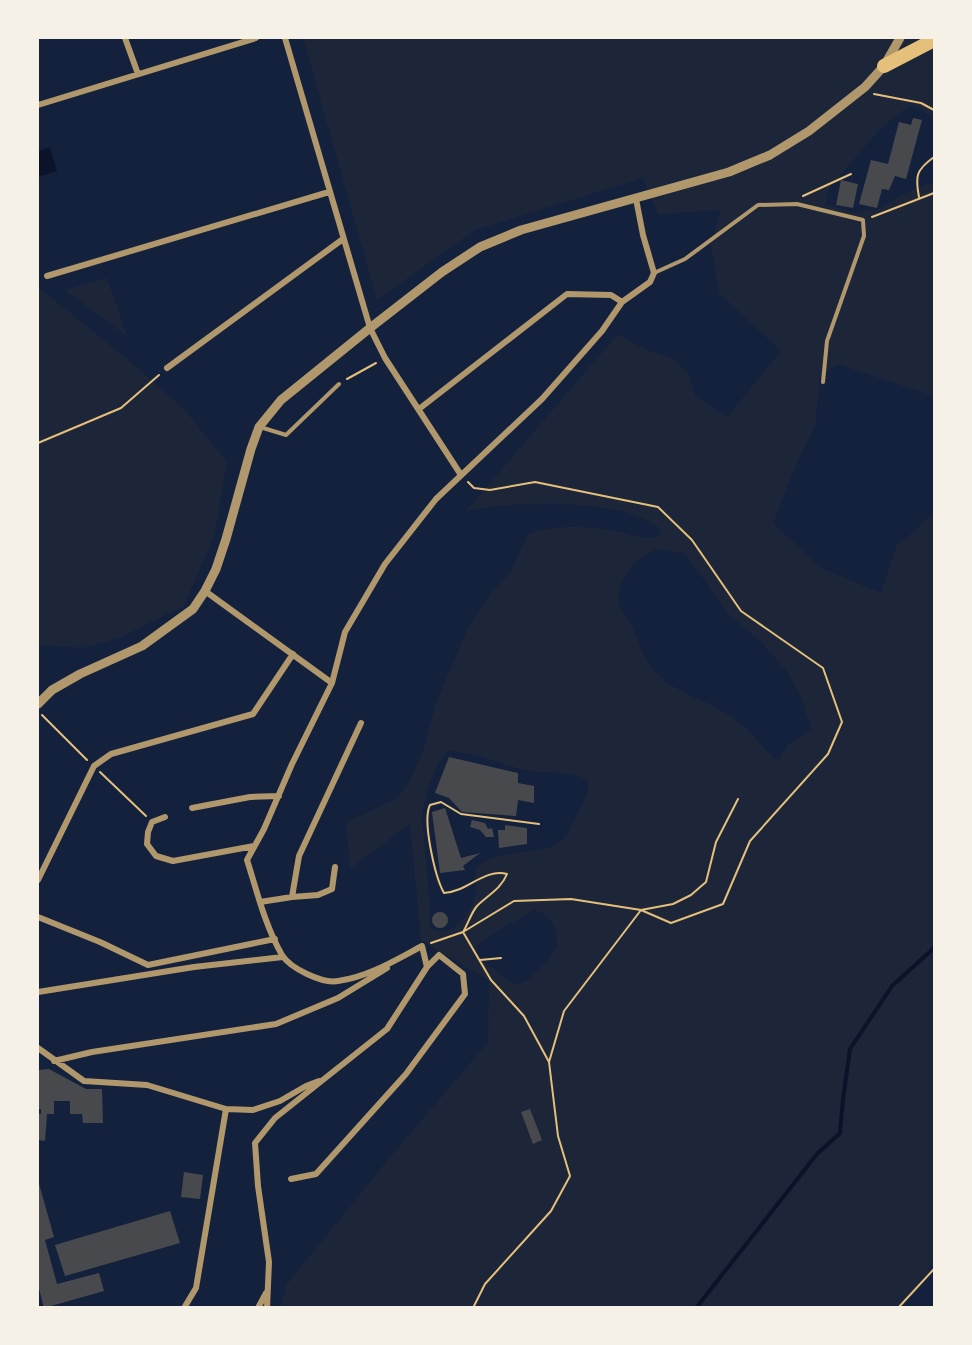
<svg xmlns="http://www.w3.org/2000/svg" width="972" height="1345" viewBox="0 0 972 1345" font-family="'Archivo Narrow',sans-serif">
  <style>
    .green { fill: #1d2539; fill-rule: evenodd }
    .water { fill: #0b132b }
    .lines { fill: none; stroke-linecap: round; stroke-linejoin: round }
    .stream { stroke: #0b132b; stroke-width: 4 }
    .building { fill: #48494c }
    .path { stroke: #e5c07b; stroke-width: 2 }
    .service { stroke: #b1986c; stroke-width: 4 }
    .minor { stroke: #b1986c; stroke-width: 6 }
    .tertiary { stroke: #b1986c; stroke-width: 9 }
    .motorway { stroke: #e5c07b; stroke-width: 14 }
  </style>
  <rect width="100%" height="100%" fill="#14213d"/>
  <!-- green -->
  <path class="green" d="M 303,38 L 934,38 L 934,119 L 920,109 L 910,105 L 879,130 L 828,190 L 826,204 L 852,212 L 877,210 L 899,196 L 926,185 L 934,184 L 934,396 L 838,364 L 820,376 L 815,426 L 798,460 L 773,523 L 821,568 L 881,593 L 897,545 L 917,529 L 934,512 L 934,1261 L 917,1291 L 898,1307 L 280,1308 L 287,1284 L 386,1162 L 488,1042 L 489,981 L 421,940 L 410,824 L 350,869 L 346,822 L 396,799 L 409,783 L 423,751 L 436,703 L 467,630 L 491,594 L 511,571 L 528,534 C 552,525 586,526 611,530 C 628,533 644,542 661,535 L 659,528 C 625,497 510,501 466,511 L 618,334 L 646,350 L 672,358 L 688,373 L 696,397 L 727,417 L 781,351 L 719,293 L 711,244 L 721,210 L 658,214 L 643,178 L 475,230 L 377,300 ZM 660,549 L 683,553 L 696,568 L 727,613 L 759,640 L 786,670 L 801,697 L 812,730 L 788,745 L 778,761 C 762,748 750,729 732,717 C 708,700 679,695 657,674 C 644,662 641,646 634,630 C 631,622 624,615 620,607 C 611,583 639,553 660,549 ZM 449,751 C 478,752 504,767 532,771 C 550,774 570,770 587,780 C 591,791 584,801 579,810 C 574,819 570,831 564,838 C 548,857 503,848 482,863 C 479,865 477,866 476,869 C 473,877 477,885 476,892 C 474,911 451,943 430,927 L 430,909 L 422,815 C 424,801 436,756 449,751 ZM 534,910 C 550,913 560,931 556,947 C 553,957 526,986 516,984 C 507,982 500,973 493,968 C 485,964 476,957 476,947 L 486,938 Z
    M 107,278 L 127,336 L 65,290 Z
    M 38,287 L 131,362 L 184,409 L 227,462 L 215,533 L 184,606 L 119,638 L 83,648 L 38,645 Z"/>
  <!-- water -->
  <path class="water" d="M 50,147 L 57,171 L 38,177 L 38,151 Z"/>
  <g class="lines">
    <!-- stream -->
    <path class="stream" d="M 696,1308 L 817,1154 L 840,1133 L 843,1099 L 850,1049 L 892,986 L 934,948"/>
  </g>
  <!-- building -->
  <path class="building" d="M 913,118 L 922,120 L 906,179 L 895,176 L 889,190 L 882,189 L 877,208 L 859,204 L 871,160 L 888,164 L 899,122 L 911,125 Z
    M 841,180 L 858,184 L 853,208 L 836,205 Z
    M 449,757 L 518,773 L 518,783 L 534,786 L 534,803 L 518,800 L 516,816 L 462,812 L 449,798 L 435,793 Z
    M 445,808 L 461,858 L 480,853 L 463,866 L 465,870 L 440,873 L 432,812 Z
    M 472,820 L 485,823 L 488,829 L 492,828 L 494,837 L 486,837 L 480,830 L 470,827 Z
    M 505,825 L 527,828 L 527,844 L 499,848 L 498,830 L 505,830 Z
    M432 920a8 8 0 1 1 16 0a8 8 0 1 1-16 0Z
    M 49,1069 L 86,1089 L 102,1089 L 103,1123 L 83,1123 L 82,1114 L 70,1114 L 70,1101 L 54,1101 L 54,1114 L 47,1114 L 45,1141 L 38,1140 L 38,1114 L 41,1114 L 41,1109 L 38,1109 L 39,1070 Z
    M 530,1109 L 542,1140 L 533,1144 L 521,1112 Z
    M 184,1172 L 203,1175 L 200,1199 L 181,1197 Z
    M 38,1180 L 54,1237 L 45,1240 L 57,1284 L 99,1273 L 104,1291 L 44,1308 L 38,1285 Z
    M 170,1211 L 180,1243 L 65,1276 L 55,1245 Z"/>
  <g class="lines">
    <!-- path -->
    <path class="path" d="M 874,94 L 921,103 L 934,110
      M 803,196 L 851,174
      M 919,197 C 915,176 916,170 934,157
      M 872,217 L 934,193
      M 347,379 L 376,363
      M 38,443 L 121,408 L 159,375
      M 42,715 L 87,760
      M 100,772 L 146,816
      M 539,824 L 461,814 L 441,802 L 430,805 C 422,820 435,877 444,893 C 467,892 484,868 507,874 C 501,889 488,895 477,906 C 471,913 468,924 463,932 L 491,980 L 524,1016 L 549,1062
      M 431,943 L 463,932 L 514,901 L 571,899 L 641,910 L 671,923 L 723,904 L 750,841 L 828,754 L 842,722 L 823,668 L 741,611 L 692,540 L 658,507 L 535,482 L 490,490 L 474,488 L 468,482
      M 480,960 L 501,958
      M 473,1308 L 485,1284 L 551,1211 L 570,1176 L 558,1136 L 549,1062 L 564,1011 L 641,910 L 673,904 L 691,895 L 706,882 L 716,842 L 738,799
      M 898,1308 L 934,1269"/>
    <!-- service -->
    <path class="service" d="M 654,273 L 685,259 L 758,205 L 797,204 L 863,220 L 864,236 L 827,341 L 823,382
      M 260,427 L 286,435 L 339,384"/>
    <!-- minor -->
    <path class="minor" d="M 125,38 L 138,74
      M 285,38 L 370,328 L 385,358 L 461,475
      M 38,105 L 256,38
      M 47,276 L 329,192
      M 167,368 L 343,239
      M 419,409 L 567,294 L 611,295 L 622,302
      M 205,591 L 332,683
      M 192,808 L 250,797 L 279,796
      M 165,817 L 152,822 L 148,832 L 147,844 L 156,856 L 173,861 L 254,846
      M 38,880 L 94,766 L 111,754 L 253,714 L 293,654
      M 292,897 L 318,895 L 332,889 L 335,867
      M 260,902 L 292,897 L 299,856 L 361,723
      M 38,917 L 100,942 L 148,965 L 275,939
      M 38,992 L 194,967 L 283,957
      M 38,1048 L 84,1081 L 147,1085 L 226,1109 L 253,1110 L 280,1101 L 306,1086 L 319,1081
      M 54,1061 L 92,1052 L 276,1024 L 338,998 L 387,968
      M 291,1179 L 316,1174 L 406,1074 L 465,994 L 463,974 L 439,955 L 427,967
      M 184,1308 L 196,1288 L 226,1109
      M 258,1308 L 266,1293
      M 267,1308 L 269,1262 L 258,1186 L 255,1143 L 275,1118 L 387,1029 L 427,967 L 422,946 C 396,960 368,977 338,981 C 322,984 290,968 282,955 C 265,926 257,891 247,860 L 264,829 L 292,764 L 332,683 L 345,632 L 385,564 L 436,499 L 542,399 L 602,331 L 622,302 L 650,282 L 654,273 L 643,235 L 636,199"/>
    <!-- tertiary -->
    <path class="tertiary" d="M 38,704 L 52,690 L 80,674 L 142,646 L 193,609 L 205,591 L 216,569 L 226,539 L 251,449 L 259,427 L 281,400 L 370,328 L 442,272 L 480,247 L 521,230 L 729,172 L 770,155 L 809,131 L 865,87 L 884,66 L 900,38"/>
    <!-- motorway -->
    <path class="motorway" d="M 884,66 L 934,40"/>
  </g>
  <!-- border -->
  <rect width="972" height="1345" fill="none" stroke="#f6f1e7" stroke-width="78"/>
</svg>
